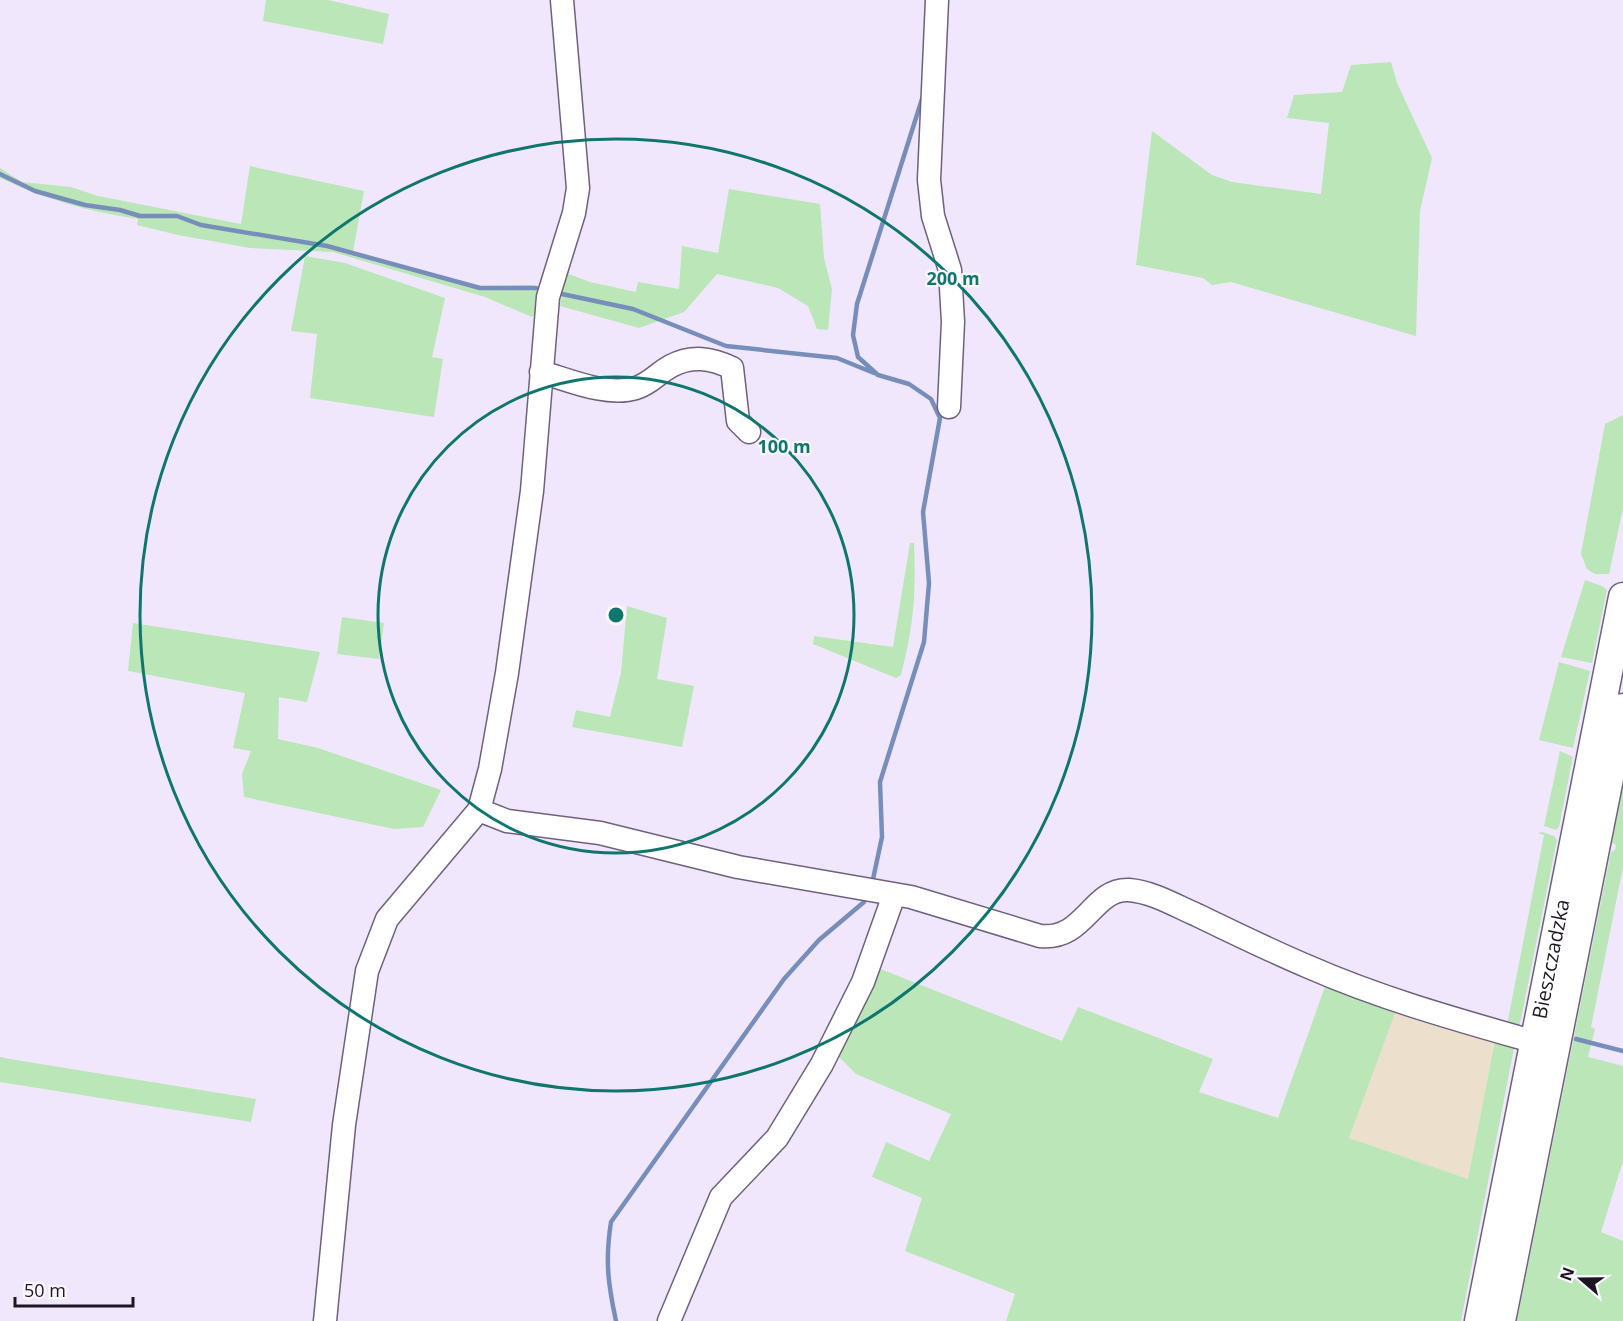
<svg xmlns="http://www.w3.org/2000/svg" width="1623" height="1321" viewBox="0 0 1623 1321" font-family="'Open Sans',sans-serif">
  <style>
    .commercial { fill: #ece0cc }
    .green { fill: #bae6b8 }
    .lines { fill: none; stroke-linecap: round; stroke-linejoin: round }
    .stream { stroke: #778eba; stroke-width: 4.5 }
    .minor-casing { stroke: #6f607e; stroke-width: 25 }
    .major-casing { stroke: #6f607e; stroke-width: 31 }
    .minor { stroke: #fff; stroke-width: 22 }
    .major { stroke: #fff; stroke-width: 28 }
    .ring { fill: none; stroke: #0f766e; stroke-width: 3 }
    .labels { text-anchor: middle; stroke-width: 4.5; stroke-linejoin: round; paint-order: stroke }
    .street-label { font-size: 20px; fill: #1d1622; stroke: #fbf7fe }
    .centre { fill: #0f766e; stroke: #fbf7fe; stroke-width: 3 }
    .ring-label { font-size: 18px; text-anchor: middle; font-weight: bold; fill: #0f766e; stroke: #fbf7fe; stroke-width: 4.5; stroke-linejoin: round; paint-order: stroke }
  </style>
  <rect width="100%" height="100%" fill="#f1e7fc"/>
  <!-- commercial -->
  <path class="commercial" d="M 1397,1008 L 1495,1041 L 1468,1179 L 1349,1138 Z"/>
  <!-- green -->
  <path class="green" d="M 266,0 L 328,0 L 389,14 L 383,44 L 263,21 Z
    M 1391,62 L 1397,83 L 1432,158 L 1420,211 L 1416,336 L 1231,282 L 1212,285 L 1203,278 L 1136,265 L 1152,131 L 1212,175 L 1232,182 L 1321,194 L 1329,123 L 1287,118 L 1294,95 L 1342,92 L 1351,65 Z
    M 250,166 L 364,191 L 353,252 L 480,286 L 531,285 L 543,288 L 538,312 L 532,317 L 485,297 L 333,252 L 250,248 L 178,235 L 137,225 L 138,219 C 89,212 45,199 0,178 L 0,168 L 22,182 L 71,187 L 98,196 L 241,224 Z
    M 729,189 L 820,204 L 824,258 L 832,289 L 828,330 L 817,329 L 808,306 L 778,288 L 717,274 L 684,312 L 639,328 L 560,306 L 566,273 L 590,282 L 636,292 L 638,282 L 679,289 L 682,246 L 718,253 Z
    M 305,256 L 345,263 L 445,298 L 432,357 L 443,359 L 434,417 L 310,398 L 317,334 L 291,331 Z
    M 1623,415 L 1623,508 L 1609,574 L 1595,574 L 1587,569 L 1581,554 L 1605,424 Z
    M 910,543 L 914,543 C 916,595 914,624 901,675 L 896,678 L 813,644 L 814,636 L 893,647 Z
    M 1585,580 L 1602,586 L 1607,590 L 1592,663 L 1561,657 Z
    M 627,606 L 667,618 L 657,679 L 694,686 L 682,747 L 572,727 L 576,710 L 610,717 L 621,673 Z
    M 342,617 L 384,623 L 379,659 L 337,654 Z
    M 133,623 L 320,652 L 307,702 L 279,697 L 278,739 L 318,748 L 441,790 L 423,827 L 394,829 L 244,797 L 242,774 L 251,751 L 233,748 L 245,693 L 128,671 Z
    M 1559,662 L 1590,671 L 1573,748 L 1539,740 Z
    M 1560,751 L 1573,757 L 1559,827 L 1556,830 L 1544,826 Z
    M 1623,788 L 1623,867 L 1591,1027 L 1595,1029 L 1588,1057 L 1623,1066 L 1623,1161 L 1601,1232 L 1623,1241 L 1623,1321 L 1517,1321 L 1611,852 L 1615,850 L 1616,845 L 1612,843 Z
    M 1542,832 L 1554,836 L 1557,840 L 1521,1019 L 1519,1026 L 1506,1030 L 1544,835 L 1538,833 Z
    M 873,966 L 1062,1041 L 1078,1007 L 1213,1059 L 1199,1092 L 1278,1118 L 1327,981 L 1397,1008 L 1349,1138 L 1468,1179 L 1495,1041 L 1515,1043 L 1461,1321 L 1006,1321 L 1015,1294 L 905,1251 L 922,1198 L 872,1177 L 886,1142 L 929,1161 L 951,1114 L 856,1074 L 836,1054 Z
    M 0,1057 L 10,1059 L 256,1099 L 251,1122 L 0,1082 Z"/>
  <g class="lines">
    <!-- stream -->
    <path class="stream" d="M 0,174 L 35,191 L 85,205 L 120,210 L 140,216 L 177,216 L 201,225 L 327,246 L 480,288 L 536,288
      M 562,294 L 633,309 L 726,346 L 837,358 L 874,373
      M 872,884 L 882,837 L 880,782 L 924,642 L 929,583 L 923,512 L 940,418 L 931,399 L 909,384 L 878,375 L 858,357 L 853,335 L 857,304 L 922,99
      M 1576,1039 L 1623,1051
      M 616,1321 C 608,1284 605,1260 611,1222 L 784,979 L 819,940 L 864,902 L 866,897"/>
    <!-- minor casing -->
    <g class="minor-casing">
      <path id="minor" d="M 937,0 L 929,180 L 933,216 L 950,270 L 953,322 L 949,407
        M 541,372 C 569,380 607,397 636,388 C 650,384 658,373 671,366 C 692,355 711,358 732,368 L 738,421 L 749,432
        M 479,810 L 507,821 L 600,833 L 738,867 L 911,897 L 1040,936 C 1085,941 1092,888 1129,890 C 1153,892 1176,906 1197,915 C 1234,933 1271,951 1309,967 C 1382,999 1458,1020 1535,1042
        M 325,1321 L 344,1125 L 367,971 L 387,919 L 479,810 L 490,769 L 507,673 L 532,491 L 548,297 L 574,213 L 578,188 L 562,0
        M 669,1321 L 721,1197 L 777,1138 L 822,1064 L 863,982 L 894,895"/>
    </g>
    <!-- major casing -->
    <g class="major-casing">
      <g id="major">
        <path id="s1" d="M 1479,1321 L 1623,597"/>
        <path d="M 1501,1321 L 1623,708"/>
      </g>
    </g>
    <!-- minor -->
    <use href="#minor" class="minor"/>
    <!-- major -->
    <use href="#major" class="major"/>
  </g>
  <!-- distance rings -->
  <g class="ring">
    <circle cx="616" cy="615" r="238"/>
    <circle cx="616" cy="615" r="476"/>
  </g>
  <g class="labels">
    <!-- street labels -->
    <g class="street-label">
      <text dy="7" stroke="none"><textPath href="#s1" startOffset="369">Bieszczadzka</textPath></text>
    </g>
  </g>
  <circle cx="616" cy="615" r="9" class="centre"/>
  <g class="ring-label">
    <text x="953" y="285">200 m</text>
    <text x="784" y="453">100 m</text>
  </g>
  <!-- north arrow -->
  <g transform="translate(1581 1279) rotate(290)" stroke="#fbf7fe" stroke-width="4.5" paint-order="stroke">
  <path d="M0-4.5L10 22L0 15L-10 22Z" fill="#1d1622"/>
  <text y="-9" font-size="16" font-weight="bold" text-anchor="middle" fill="#1d1622">N</text>
  </g>
  <!-- scale -->
  <path d="M15 1297v9h118v-9" fill="none" stroke="#1d1622" stroke-width="3"/>
  <text x="24" y="1297" font-size="18" fill="#1d1622" stroke="#fbf7fe" stroke-width="4.5" paint-order="stroke">50 m</text>
</svg>
